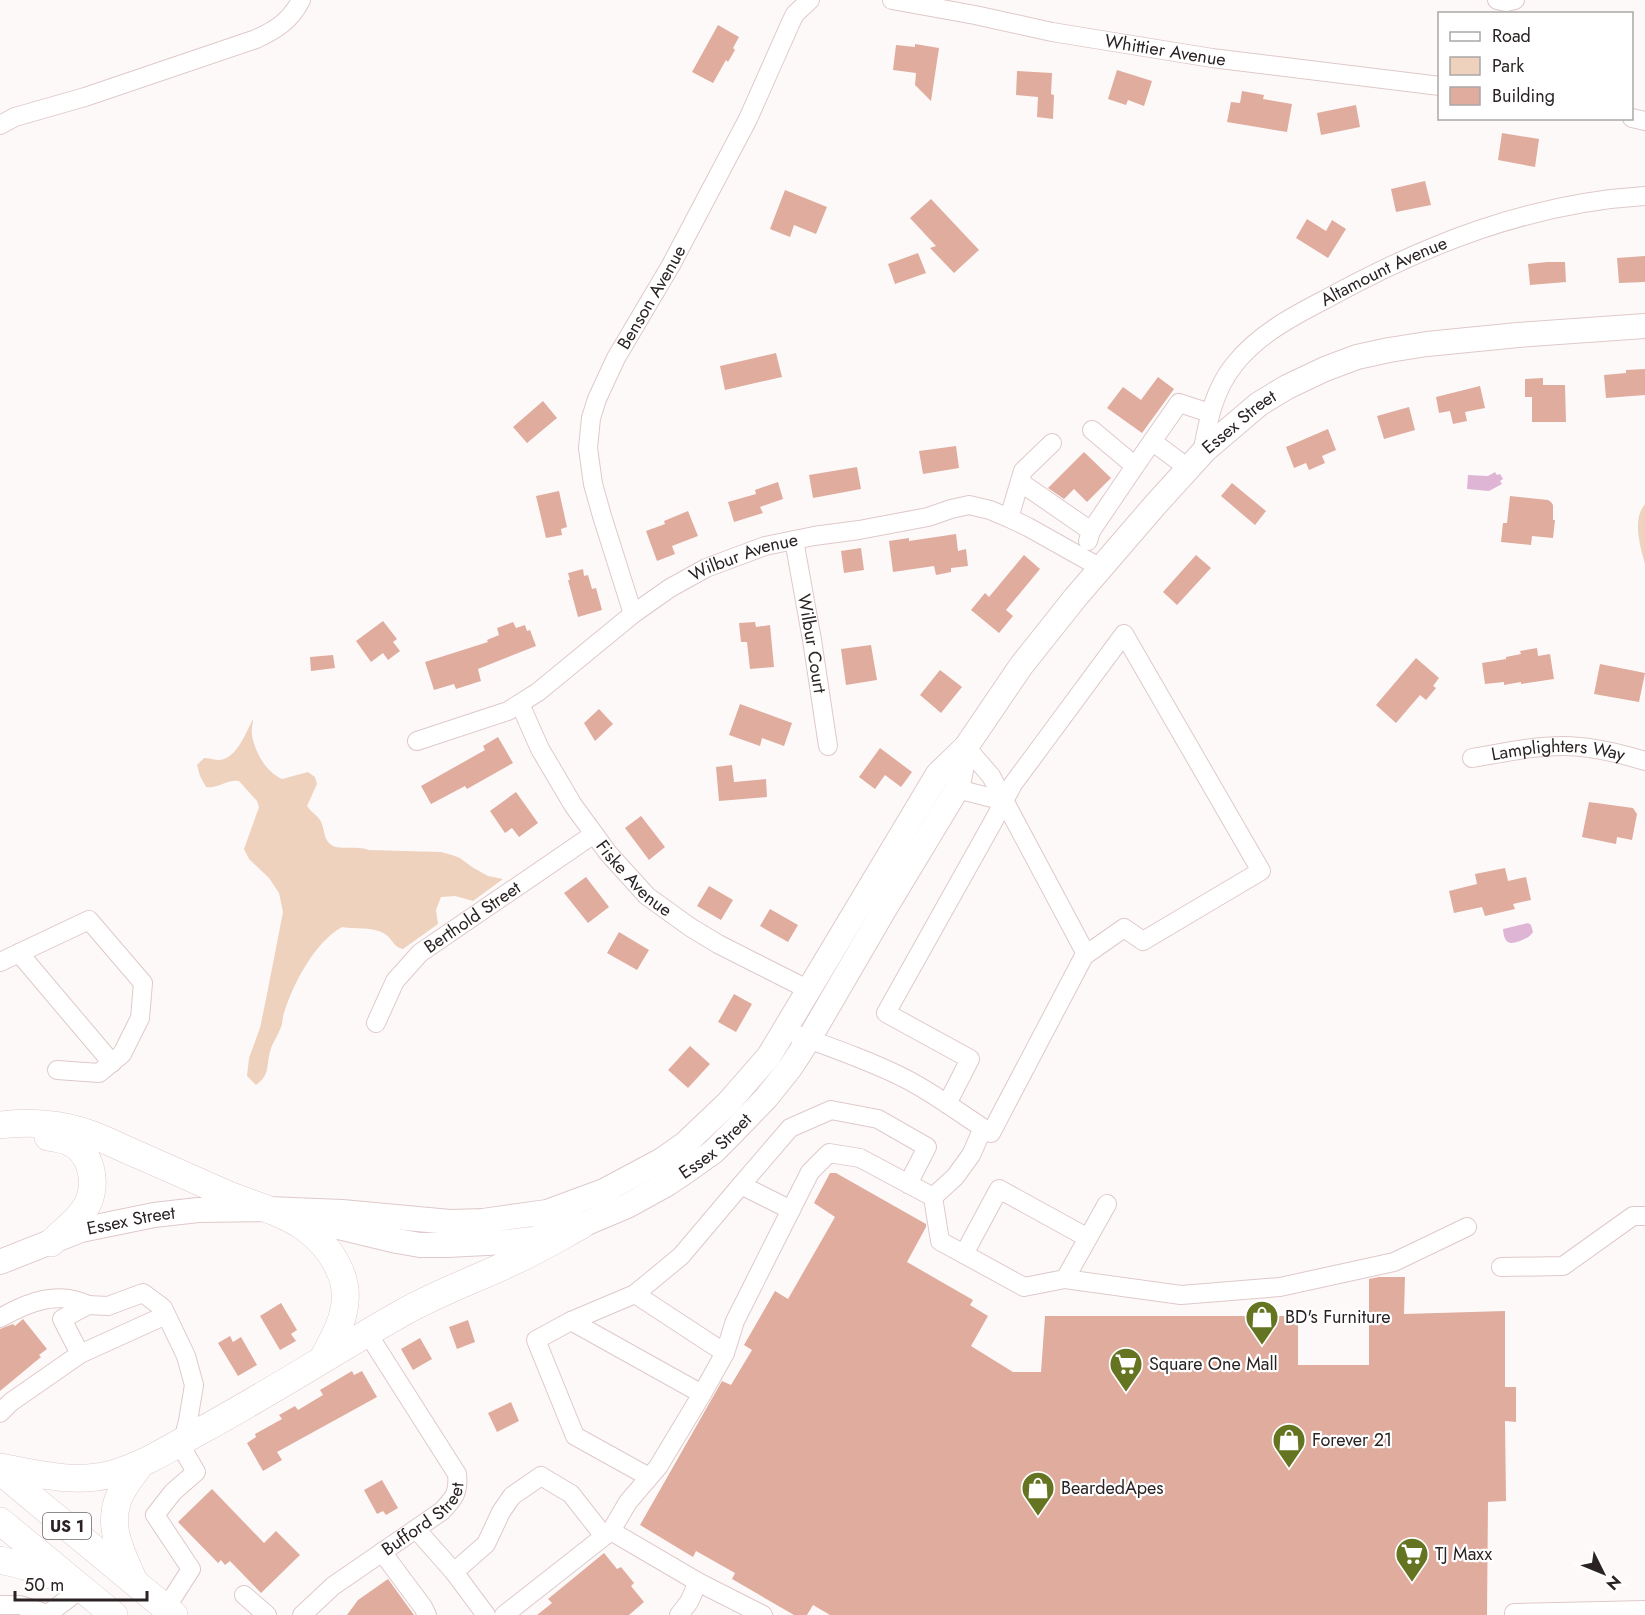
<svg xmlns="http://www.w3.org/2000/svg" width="1645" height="1615" viewBox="0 0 1645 1615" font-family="Jost,sans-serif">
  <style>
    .green { fill: #eed2be }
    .water { fill: #dfb5d6 }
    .building { fill: #dfac9e }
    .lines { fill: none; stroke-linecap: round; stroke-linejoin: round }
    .minor-casing { stroke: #dfc9ca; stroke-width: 20 }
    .major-casing { stroke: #dfc9ca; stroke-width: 26 }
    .highway-casing { stroke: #dfc9ca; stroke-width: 28 }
    .minor { stroke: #fff; stroke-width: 18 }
    .major { stroke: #fff; stroke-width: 24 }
    .highway { stroke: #fff; stroke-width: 27 }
    .labels { text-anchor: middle; stroke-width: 4.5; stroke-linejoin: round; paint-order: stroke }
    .shield { fill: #fff; stroke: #6b6565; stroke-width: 1.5 }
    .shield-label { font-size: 16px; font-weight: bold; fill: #2b2323 }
    .street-label { font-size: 18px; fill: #2b2323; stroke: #fff }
    .poi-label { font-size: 18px; fill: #2b2323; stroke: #fff; text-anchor: start }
  </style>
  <rect width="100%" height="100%" fill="#fef9f9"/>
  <!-- green -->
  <path class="green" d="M 1645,504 L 1645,564 C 1640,546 1632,519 1645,504 Z
    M 253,719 C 253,724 251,730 252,735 C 255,752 265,771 282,779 L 308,772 L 315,777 L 317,784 L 307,806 C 311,812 317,815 320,820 C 326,829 322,843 336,847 C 347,849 359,846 369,850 L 441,852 L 452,855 L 460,858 L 472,867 L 488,876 L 503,879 L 473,901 L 455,896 L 441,897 L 436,910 L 438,924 L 403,949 C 393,947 393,939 385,934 C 373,926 356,930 342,927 C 314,943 293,984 284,1013 C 282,1018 283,1023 281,1027 C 278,1036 272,1043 270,1052 C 266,1067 270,1075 256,1085 L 247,1076 L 249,1058 L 260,1028 L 267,994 L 283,912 L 279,893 L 269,878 L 249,859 L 244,849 L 259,807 L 257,801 L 239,781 C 227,779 218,789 206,787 L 200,776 L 197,765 L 204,758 C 209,758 215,760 219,760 C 237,759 246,732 253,719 Z"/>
  <!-- water -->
  <path class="water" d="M 1495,472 L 1497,475 L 1500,474 L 1503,479 L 1500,481 L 1502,484 L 1489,491 L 1467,489 L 1468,475 L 1488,476 Z
    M 1528,923 L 1531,925 L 1533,932 C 1529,938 1526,938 1520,941 C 1507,946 1504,941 1503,929 Z"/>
  <!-- building -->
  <path class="building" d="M 718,25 L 739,37 L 733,48 L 735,50 L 728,62 L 726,60 L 713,83 L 692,72 Z
    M 915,44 L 939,48 L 931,101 L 915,85 L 916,73 L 893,70 L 896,45 L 915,47 Z
    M 1117,70 L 1152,81 L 1144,106 L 1128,100 L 1126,105 L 1108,99 Z
    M 1017,71 L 1052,73 L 1051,94 L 1054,95 L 1053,119 L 1037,117 L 1038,97 L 1016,95 Z
    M 1242,91 L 1264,95 L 1263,99 L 1292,104 L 1287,132 L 1227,122 L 1231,102 L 1240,103 Z
    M 1356,105 L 1360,127 L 1321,135 L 1317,113 Z
    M 1502,133 L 1539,139 L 1535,167 L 1498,160 Z
    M 1425,181 L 1431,205 L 1396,212 L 1391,189 Z
    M 785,190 L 827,207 L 816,234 L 794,225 L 790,237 L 770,229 Z
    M 931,199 L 979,250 L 954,273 L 930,248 L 936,246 L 910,218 Z
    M 1307,219 L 1326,231 L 1332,220 L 1346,229 L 1328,258 L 1296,238 Z
    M 918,253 L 926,273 L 895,284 L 888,264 Z
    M 1645,256 L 1645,282 L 1619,283 L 1617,258 Z
    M 1547,262 L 1565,262 L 1566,282 L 1530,285 L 1528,264 Z
    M 776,353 L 782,377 L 725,390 L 720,366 Z
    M 1645,369 L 1645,395 L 1606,398 L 1604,375 L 1626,373 L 1626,370 Z
    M 1158,377 L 1174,389 L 1142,433 L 1107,408 L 1123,387 L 1141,400 Z
    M 1543,378 L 1543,385 L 1565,385 L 1566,422 L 1532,422 L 1532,397 L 1525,397 L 1525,379 Z
    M 1480,386 L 1485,408 L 1465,412 L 1467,421 L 1453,424 L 1450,411 L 1439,413 L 1436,397 Z
    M 543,401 L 557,418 L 527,443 L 513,427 Z
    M 1409,407 L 1415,430 L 1384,439 L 1377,416 Z
    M 1328,429 L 1336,450 L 1322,456 L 1325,463 L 1309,470 L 1306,463 L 1294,468 L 1286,447 Z
    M 956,446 L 959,468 L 923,474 L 919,451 Z
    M 1084,452 L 1111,478 L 1087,502 L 1074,489 L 1064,499 L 1048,488 Z
    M 857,467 L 861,489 L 813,498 L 809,475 Z
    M 778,482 L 783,499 L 760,507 L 763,513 L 734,522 L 728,502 L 756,494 L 755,490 Z
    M 1232,483 L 1266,511 L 1255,525 L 1221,496 Z
    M 559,491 L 567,527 L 561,529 L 562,535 L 546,538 L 536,496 Z
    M 1510,496 L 1548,500 L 1551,502 L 1553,505 L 1553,520 L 1555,520 L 1553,538 L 1532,536 L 1531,545 L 1501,542 L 1503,523 L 1507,523 Z
    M 688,511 L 698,536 L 672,546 L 675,554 L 657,561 L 646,531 L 665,524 L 664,521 Z
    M 956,534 L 958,551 L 966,549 L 968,566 L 951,568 L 951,572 L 936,575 L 934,566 L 893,572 L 889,541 L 909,538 L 909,541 Z
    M 861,548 L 864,570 L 844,573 L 841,551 Z
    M 1024,555 L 1040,569 L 1006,610 L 1013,616 L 999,633 L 971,610 L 985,593 L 989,597 Z
    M 1196,555 L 1211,568 L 1177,605 L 1163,592 Z
    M 583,569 L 584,576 L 588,575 L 592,589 L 596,588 L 602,610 L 578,617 L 568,580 L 570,580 L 568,573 Z
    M 383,621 L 397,639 L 393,642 L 400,651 L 388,660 L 383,653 L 371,662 L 356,641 Z
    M 513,622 L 516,628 L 525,625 L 527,631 L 530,630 L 536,646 L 478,669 L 481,681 L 456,689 L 454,684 L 434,690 L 425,662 L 488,642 L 487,640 L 499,635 L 497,628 Z
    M 755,622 L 756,627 L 770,625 L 774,667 L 750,669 L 747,642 L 741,642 L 739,623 Z
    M 871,645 L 877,680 L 846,685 L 841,649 Z
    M 1537,648 L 1538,656 L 1550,654 L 1554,679 L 1521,684 L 1521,682 L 1504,685 L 1504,682 L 1485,684 L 1482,663 L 1506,659 L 1506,657 L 1521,654 L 1520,651 Z
    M 333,655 L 335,668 L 311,671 L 310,657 Z
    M 1416,658 L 1439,678 L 1433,686 L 1436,688 L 1426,700 L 1420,695 L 1396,723 L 1376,705 Z
    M 1600,664 L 1645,673 L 1639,702 L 1594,694 Z
    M 940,670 L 962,687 L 941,713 L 920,695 Z
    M 740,704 L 792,723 L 784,746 L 762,738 L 760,746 L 729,735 Z
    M 599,709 L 613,724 L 595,741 L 584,723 Z
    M 498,737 L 513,763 L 467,789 L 465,786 L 431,804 L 421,786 L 485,750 L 483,746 Z
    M 880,748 L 912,772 L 901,787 L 885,775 L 875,789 L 859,777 Z
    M 732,765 L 734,782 L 766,779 L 767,797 L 719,801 L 716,767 Z
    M 516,792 L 538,823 L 519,837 L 512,828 L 505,833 L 490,811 Z
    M 1589,802 L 1633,808 L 1637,814 L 1632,840 L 1617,837 L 1616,844 L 1582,837 Z
    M 641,816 L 665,847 L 649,860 L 625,828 Z
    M 1505,868 L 1508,881 L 1526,877 L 1531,900 L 1513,904 L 1515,909 L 1485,916 L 1482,907 L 1454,913 L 1449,891 L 1477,884 L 1475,874 Z
    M 586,877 L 609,907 L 588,923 L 564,893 Z
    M 709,886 L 733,900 L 721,920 L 697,906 Z
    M 770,909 L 798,925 L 788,942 L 760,926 Z
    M 619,932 L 649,950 L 637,970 L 607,953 Z
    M 734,994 L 752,1004 L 736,1032 L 718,1022 Z
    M 690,1046 L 710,1064 L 688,1088 L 668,1070 Z
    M 830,1173 L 836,1173 L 926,1224 L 926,1227 L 907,1262 L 973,1300 L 970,1305 L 988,1316 L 971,1346 L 1013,1372 L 1041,1372 L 1045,1316 L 1298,1316 L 1298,1365 L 1369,1365 L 1369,1279 L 1379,1277 L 1405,1277 L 1404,1314 L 1505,1311 L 1505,1387 L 1516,1387 L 1516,1422 L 1505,1421 L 1506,1501 L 1488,1502 L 1487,1615 L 830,1615 L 813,1605 L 807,1615 L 794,1615 L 732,1579 L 735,1573 L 696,1551 L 693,1557 L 640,1525 L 722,1381 L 731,1385 L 752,1350 L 744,1345 L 775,1291 L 788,1299 L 835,1217 L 814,1203 Z
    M 281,1303 L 297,1330 L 291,1334 L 296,1341 L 280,1350 L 260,1316 Z
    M 23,1319 L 47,1349 L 39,1355 L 41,1357 L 0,1391 L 0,1329 L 13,1324 L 15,1326 Z
    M 468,1320 L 475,1342 L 457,1349 L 449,1327 Z
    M 230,1336 L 233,1342 L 241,1337 L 257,1365 L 238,1376 L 218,1343 Z
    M 420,1338 L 432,1359 L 413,1370 L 401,1349 Z
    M 352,1371 L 354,1375 L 362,1371 L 377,1397 L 277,1452 L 282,1460 L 263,1471 L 247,1443 L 256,1437 L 255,1434 L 282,1419 L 279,1415 L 295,1406 L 298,1410 L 323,1395 L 320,1390 Z
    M 511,1402 L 519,1421 L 497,1432 L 488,1413 Z
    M 382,1480 L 398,1508 L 386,1515 L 383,1511 L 377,1514 L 364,1490 Z
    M 212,1489 L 264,1543 L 276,1531 L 300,1555 L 261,1593 L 230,1561 L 225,1565 L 221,1560 L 218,1563 L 178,1522 Z
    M 604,1553 L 617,1569 L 621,1567 L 634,1583 L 631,1586 L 644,1602 L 629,1615 L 537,1615 L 552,1603 L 548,1599 Z
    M 388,1579 L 414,1615 L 347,1615 L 358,1600 Z"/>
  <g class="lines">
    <!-- minor casing -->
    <g class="minor-casing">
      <g id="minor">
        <path id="s1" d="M 892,0 L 975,15 L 1052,32 L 1212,58 L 1440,86"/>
        <path d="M 1497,0 L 1506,2 L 1515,0"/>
        <path d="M 1632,118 L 1645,121"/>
        <path d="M 0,125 L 15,117 L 85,97 L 256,39 C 276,30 291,20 301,0"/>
        <path d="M 1092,430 L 1135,466"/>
        <path d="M 1153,442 L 1188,468"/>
        <path id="s2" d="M 1202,454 C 1208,422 1213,391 1234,365 C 1257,335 1293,316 1326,299 C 1426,244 1530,203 1645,196"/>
        <path d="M 1020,482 L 1091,531 L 1088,541"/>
        <path d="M 1009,518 L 1023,471 L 1052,443"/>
        <path d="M 1091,531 L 1135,466 L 1179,403 L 1210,413"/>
        <path id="s3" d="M 794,540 L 812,640 L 828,746"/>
        <path id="s4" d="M 633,614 L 602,516 L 593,484 L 588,448 L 591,418 L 597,399 L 616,358 L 671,265 L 748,119 L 791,22 L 795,14 L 810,0"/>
        <path id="s5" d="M 520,704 L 540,749 L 573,805 L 608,853 L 647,896 L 690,927 L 718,944 L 809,990"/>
        <path id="s6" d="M 417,741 L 508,711 L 538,692 L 633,614 L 670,588 L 706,568 L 765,546 L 814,536 L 859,530 L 928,517 L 951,509 L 969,505 L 990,510 L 1009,518 L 1028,527 L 1101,568"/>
        <path d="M 966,747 L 991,776 L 1086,954"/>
        <path id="s7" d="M 1472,758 C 1502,753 1532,746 1563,746 C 1591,746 1619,753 1645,761"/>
        <path d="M 957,789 L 1004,801"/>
        <path d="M 19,953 L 112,1063"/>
        <path d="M 0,962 L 89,920 L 143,983 L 140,1018 L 122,1054 L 99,1073 L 57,1070"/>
        <path id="s8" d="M 376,1023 L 395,981 L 420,953 L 594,834"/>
        <path d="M 797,1035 C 833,1048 870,1061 904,1078 C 932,1092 957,1111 983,1128 L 971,1155 L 955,1177 L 933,1197"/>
        <path d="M 947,1104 L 970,1059 L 886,1013 L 993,822 L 1013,784 L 1124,634 L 1261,871 L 1143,941 L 1124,928 L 1084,956 L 991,1133"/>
        <path d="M 741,1185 L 790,1128 L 831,1110 L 878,1119 L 927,1147 L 908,1184"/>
        <path d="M 933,1197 L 940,1241 L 1024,1287 L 1065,1279 L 1181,1295 L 1280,1287 L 1394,1262 L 1467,1227"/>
        <path d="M 964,1254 L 999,1189 L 1088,1238"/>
        <path d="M 1501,1267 L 1563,1266 L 1633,1216 L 1645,1216"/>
        <path d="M 1065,1279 L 1107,1204"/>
        <path d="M 0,1318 C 28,1302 58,1290 88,1305"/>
        <path d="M 571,1321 L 635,1294"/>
        <path d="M 725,1353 L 635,1294 L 681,1256 L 741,1185 L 791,1210"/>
        <path d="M 80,1354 L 62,1319 L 88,1305 L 108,1306 L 143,1293 L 163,1308 L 186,1356 L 194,1385 L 188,1421 L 183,1441 L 186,1455 L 196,1472 L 173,1492 L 155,1515 L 191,1569 L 166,1608"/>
        <path d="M 0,1413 L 11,1402 L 80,1354 L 166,1315"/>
        <path d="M 649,1477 L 575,1436 L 536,1340 L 571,1321 L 702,1394"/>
        <path d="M 416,1529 L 454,1572"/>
        <path d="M 611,1531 L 698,1582 L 763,1615"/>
        <path d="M 382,1552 L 423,1607 L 427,1615"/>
        <path d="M 244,1595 L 267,1615"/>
        <path d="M 0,1605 L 20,1605 L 48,1614 L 82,1588"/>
        <path d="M 1514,1613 L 1645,1610"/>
        <path id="s9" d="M 302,1615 L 333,1586 L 442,1511 C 454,1498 459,1493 457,1474 L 368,1334"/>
        <path d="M 486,1615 L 454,1572 L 486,1544 L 501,1512 L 512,1496 L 541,1476 L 571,1494 L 604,1536"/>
        <path d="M 504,1615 L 611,1531 L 628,1502 L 658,1467 L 702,1394 L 725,1353 L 735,1321 L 810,1172 L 829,1153 L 860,1158 L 933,1197"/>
        <path d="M 679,1615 L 689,1602 L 698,1582"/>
      </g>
    </g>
    <!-- major casing -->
    <g class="major-casing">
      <g id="major">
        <path id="s10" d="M 314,1221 L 397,1241 L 420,1245 L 447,1245 L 507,1242 L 532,1239 L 582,1225 L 627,1206 L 667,1184 L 692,1167 L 713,1152 L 730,1135 L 766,1098 L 790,1068 L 809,1039 L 884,910 L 957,789 L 966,747"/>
        <path id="s11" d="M 0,1262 L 81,1230 L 154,1215 L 198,1210 L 268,1209 L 342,1212 L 450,1222 L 483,1221 L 547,1212 L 604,1191 L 662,1160 L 686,1143 L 728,1103 L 769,1056 L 938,774 L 966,747 L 1021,666 L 1075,598 L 1156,504 L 1206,449 L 1259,404 L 1287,387 L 1325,369 L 1357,357 L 1389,350 L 1427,344 L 1518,335 L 1645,326"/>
      </g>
    </g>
    <!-- highway casing -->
    <g class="highway-casing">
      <path id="highway" d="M 0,1125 C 29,1121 63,1124 90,1134 C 107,1140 124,1149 141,1156 C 170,1169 200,1182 229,1195 C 254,1205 282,1212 304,1227 C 319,1238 332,1253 339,1269 C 355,1302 338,1331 322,1360
        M 48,1137 C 54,1138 61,1139 67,1141 C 92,1150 98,1184 87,1205 C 79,1220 63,1231 51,1243
        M 0,1467 C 38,1474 75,1484 112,1474 C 145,1465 173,1446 202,1430 C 270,1393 335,1351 402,1313 C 437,1293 474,1280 510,1263 C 535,1252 558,1238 582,1225
        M 0,1471 L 174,1615
        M 0,1521 L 114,1615
        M 0,1560 L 25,1566 L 59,1578
        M 133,1579 C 121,1551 107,1527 119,1497 C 124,1485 133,1475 140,1465"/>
    </g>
    <!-- minor -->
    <use href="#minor" class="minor"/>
    <!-- major -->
    <use href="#major" class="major"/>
    <!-- highway -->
    <use href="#highway" class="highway"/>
  </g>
  <!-- icons -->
  <defs>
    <g id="shop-pin" transform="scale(1.725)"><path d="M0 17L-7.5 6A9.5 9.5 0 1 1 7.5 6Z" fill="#647420" stroke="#fff"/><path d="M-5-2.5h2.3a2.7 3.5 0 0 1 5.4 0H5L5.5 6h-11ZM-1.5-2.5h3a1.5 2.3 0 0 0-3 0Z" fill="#fff"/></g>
    <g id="supermarket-pin" transform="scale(1.725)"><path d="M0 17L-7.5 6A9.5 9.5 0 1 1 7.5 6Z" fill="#647420" stroke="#fff"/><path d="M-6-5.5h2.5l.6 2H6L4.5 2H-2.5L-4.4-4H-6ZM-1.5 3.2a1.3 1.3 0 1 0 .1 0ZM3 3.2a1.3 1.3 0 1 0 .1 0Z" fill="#fff"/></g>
  </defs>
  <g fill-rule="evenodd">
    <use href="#shop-pin" x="1262" y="1317"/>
    <use href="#supermarket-pin" x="1126" y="1364"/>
    <use href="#shop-pin" x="1289" y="1440"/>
    <use href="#shop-pin" x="1038" y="1488"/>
    <use href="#supermarket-pin" x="1412" y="1554"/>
  </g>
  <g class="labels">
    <!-- shield labels -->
    <rect class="shield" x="43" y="1513" width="48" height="26" rx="4.5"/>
    <g class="shield-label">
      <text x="67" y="1532">US 1</text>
    </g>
    <!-- street labels -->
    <g class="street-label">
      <text dy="6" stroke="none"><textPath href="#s1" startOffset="278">Whittier Avenue</textPath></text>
      <text dy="6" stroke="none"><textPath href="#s2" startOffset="274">Altamount Avenue</textPath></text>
      <text dy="6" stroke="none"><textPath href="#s4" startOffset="338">Benson Avenue</textPath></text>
      <text dy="6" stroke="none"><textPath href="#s11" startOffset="1626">Essex Street</textPath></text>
      <text dy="6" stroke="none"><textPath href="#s6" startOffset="380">Wilbur Avenue</textPath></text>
      <text dy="6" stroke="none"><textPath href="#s3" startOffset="105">Wilbur Court</textPath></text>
      <text dy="6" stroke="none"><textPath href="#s7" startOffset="87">Lamplighters Way</textPath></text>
      <text dy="6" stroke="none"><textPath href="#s5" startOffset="210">Fiske Avenue</textPath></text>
      <text dy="6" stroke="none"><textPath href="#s8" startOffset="147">Berthold Street</textPath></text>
      <text dy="6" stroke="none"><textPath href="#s10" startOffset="429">Essex Street</textPath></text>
      <text dy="6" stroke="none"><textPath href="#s11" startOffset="138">Essex Street</textPath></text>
      <text dy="6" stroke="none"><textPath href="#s9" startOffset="156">Bufford Street</textPath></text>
    </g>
    <!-- poi labels -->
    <g class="poi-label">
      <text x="1285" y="1323">BD's Furniture</text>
      <text x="1149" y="1370">Square One Mall</text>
      <text x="1312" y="1446">Forever 21</text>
      <text x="1061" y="1494">BeardedApes</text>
      <text x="1435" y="1560">TJ Maxx</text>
    </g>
  </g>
  <!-- legend -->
  <rect x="1438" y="12" width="195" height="108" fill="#ffffff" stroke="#aaa7a7" stroke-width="1.5"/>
  <rect x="1450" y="32" width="30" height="9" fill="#ffffff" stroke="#aaa7a7" stroke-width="1.5"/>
  <text x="1492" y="42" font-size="18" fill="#2b2323">Road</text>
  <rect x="1450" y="57" width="30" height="18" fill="#eed2be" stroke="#aaa7a7" stroke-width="1.5"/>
  <text x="1492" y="72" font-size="18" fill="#2b2323">Park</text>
  <rect x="1450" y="87" width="30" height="18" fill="#dfac9e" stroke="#aaa7a7" stroke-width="1.5"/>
  <text x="1492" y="102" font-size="18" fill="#2b2323">Building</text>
  <!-- north arrow -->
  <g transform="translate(1603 1573) rotate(133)" stroke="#ffffff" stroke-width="4.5" paint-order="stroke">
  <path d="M0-4.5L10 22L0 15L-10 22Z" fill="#2b2323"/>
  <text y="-9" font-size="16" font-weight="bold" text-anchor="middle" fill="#2b2323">N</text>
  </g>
  <!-- scale -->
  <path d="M15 1591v9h132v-9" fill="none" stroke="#2b2323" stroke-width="3"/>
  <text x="24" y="1591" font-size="18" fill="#2b2323" stroke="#ffffff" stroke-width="4.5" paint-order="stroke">50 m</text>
</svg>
